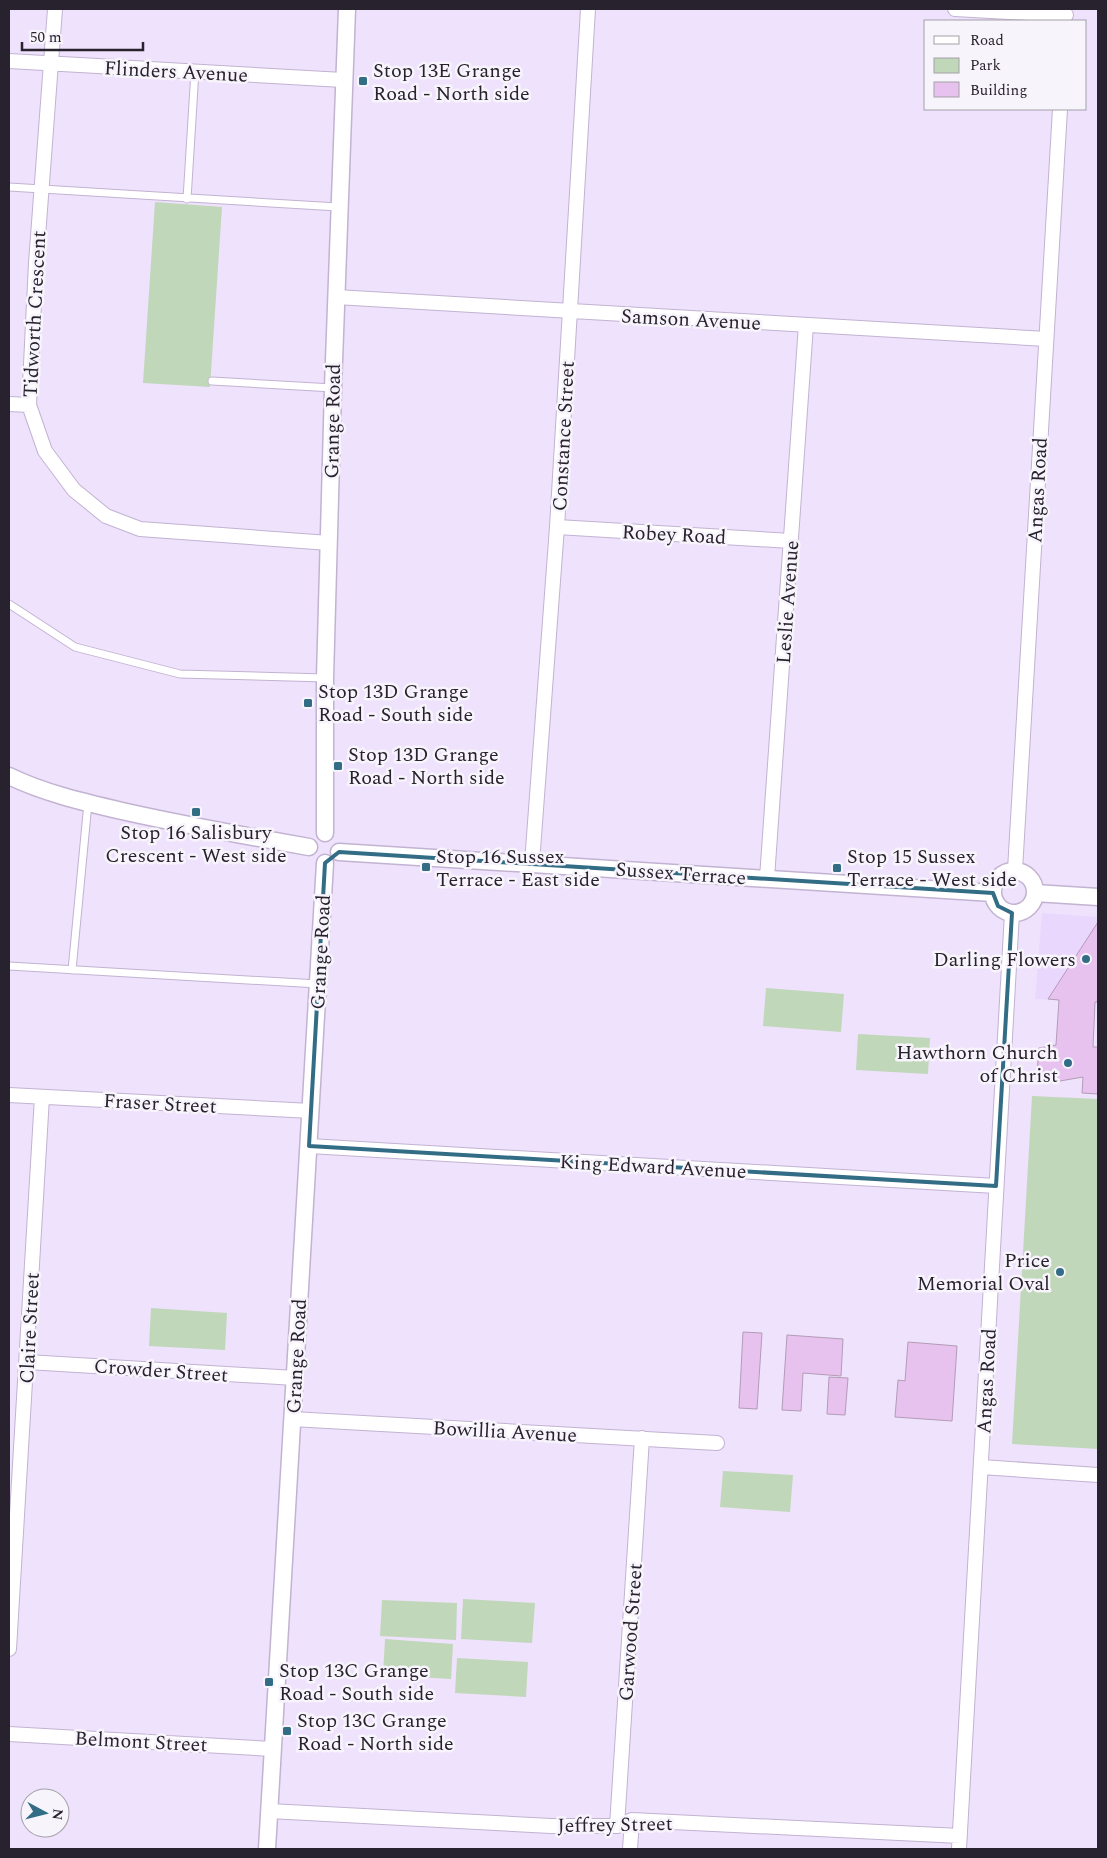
<svg xmlns="http://www.w3.org/2000/svg" width="1107" height="1858" viewBox="0 0 1107 1858" font-family="Spectral,serif">
  <style>
    .built { fill: #ead7fe }
    .green { fill: #c0d7ba }
    .building { fill: #e8c2ee; stroke: #b39cb6 }
    .lines { fill: none; stroke-linecap: round; stroke-linejoin: round }
    .service-casing { stroke: #c2b3d2; stroke-width: 9 }
    .minor-casing { stroke: #c2b3d2; stroke-width: 16 }
    .tertiary-casing { stroke: #c2b3d2; stroke-width: 19 }
    .service { stroke: #fff; stroke-width: 7 }
    .minor { stroke: #fff; stroke-width: 14 }
    .tertiary { stroke: #fff; stroke-width: 16 }
    .marked { fill: none; stroke: #326c85; stroke-width: 4; stroke-linejoin: round }
    .poi-dot { fill: #326c85; stroke: #f7f4fb; stroke-width: 2 }
    .labels { text-anchor: middle; stroke-width: 5; stroke-linejoin: round; paint-order: stroke }
    .poi-label { font-size: 20px; fill: #28222e; stroke: #f7f4fb; text-anchor: start }
    .street-label { font-size: 20px; fill: #28222e; stroke: #f7f4fb }
  </style>
  <rect width="100%" height="100%" fill="#efe2fc"/>
  <!-- built -->
  <path class="built" d="M 1042,913 L 1098,917 L 1098,1002 L 1035,999 Z"/>
  <!-- green -->
  <path class="green" d="M 155,202 L 222,207 L 210,387 L 143,383 Z
    M 766,988 L 844,994 L 841,1032 L 763,1026 Z
    M 858,1034 L 930,1038 L 928,1074 L 856,1070 Z
    M 1032,1096 L 1098,1099 L 1098,1449 L 1012,1444 Z
    M 151,1308 L 227,1313 L 225,1350 L 149,1346 Z
    M 723,1471 L 793,1475 L 790,1512 L 720,1507 Z
    M 463,1599 L 535,1603 L 532,1643 L 461,1639 Z
    M 382,1600 L 457,1603 L 456,1640 L 380,1636 Z
    M 385,1639 L 453,1644 L 451,1679 L 383,1675 Z
    M 457,1658 L 528,1662 L 526,1697 L 455,1693 Z"/>
  <!-- building -->
  <path class="building" d="M 1098,922 L 1098,1002 L 1095,1002 L 1093,1047 L 1098,1047 L 1098,1094 L 1082,1093 L 1083,1077 L 1060,1081 L 1037,1074 L 1039,1048 L 1056,1045 L 1059,1000 L 1048,999 Z
    M 743,1332 L 762,1333 L 757,1409 L 739,1408 Z
    M 787,1335 L 843,1339 L 841,1376 L 803,1373 L 801,1411 L 782,1410 Z
    M 908,1342 L 957,1346 L 952,1421 L 895,1417 L 898,1380 L 905,1381 Z
    M 829,1377 L 848,1378 L 845,1415 L 827,1414 Z"/>
  <g class="lines">
    <!-- service casing -->
    <g class="service-casing">
      <path id="service" d="M 9,187 L 338,207
        M 187,199 L 195,71
        M 212,381 L 333,388
        M 9,604 L 75,647 L 180,674 L 325,678
        M 9,966 L 318,984
        M 72,970 L 88,803"/>
    </g>
    <!-- minor casing -->
    <g class="minor-casing">
      <path id="minor" d="M 55,9 L 36,263 L 29,405 L 45,451 L 74,490 L 106,516 L 140,529 L 329,543
        M 955,9 L 1066,15
        M 9,61 L 343,80
        M 336,297 L 1046,339
        M 9,404 L 29,405
        M 557,527 L 791,541
        M 532,863 L 557,527 L 588,9
        M 1015,870 L 1060,109
        M 767,878 L 806,325
        M 9,1095 L 311,1111
        M 309,1146 L 996,1186
        M 27,1362 L 295,1378
        M 292,1419 L 717,1443
        M 981,1467 L 1098,1475
        M 9,1649 L 42,1097
        M 9,1734 L 273,1749
        M 269,1811 L 551,1826 L 617,1826 L 632,1820 L 960,1836
        M 617,1826 L 642,1438
        M 630,1849 L 632,1820
        M 959,1849 L 1012,913"/>
    </g>
    <!-- tertiary casing -->
    <g class="tertiary-casing">
      <path id="tertiary" d="M 9,776 C 44,793 83,802 122,811 C 184,825 246,836 309,847
        M 325,833 L 325,678 L 333,388 L 347,9
        M 339,852 L 993,893
        M993 892a21 21 0 1 1 42 0a21 21 0 1 1-42 0Z
        M 1035,893 L 1098,897
        M 267,1849 L 325,863"/>
    </g>
    <!-- service -->
    <use href="#service" class="service"/>
    <!-- minor -->
    <use href="#minor" class="minor"/>
    <!-- tertiary -->
    <use href="#tertiary" class="tertiary"/>
  </g>
  <!-- marked area -->
  <path class="marked" d="M 339,852 L 993,893 L 998,906 L 1012,913 L 996,1186 L 309,1146 L 325,863 Z"/>
  <!-- markers -->
  <g class="poi-dot">
    <rect x="358" y="76" width="10" height="10" rx="2.5"/>
    <rect x="303" y="698" width="10" height="10" rx="2.5"/>
    <rect x="333" y="761" width="10" height="10" rx="2.5"/>
    <rect x="191" y="807" width="10" height="10" rx="2.5"/>
    <rect x="421" y="862" width="10" height="10" rx="2.5"/>
    <rect x="832" y="863" width="10" height="10" rx="2.5"/>
    <circle cx="1086" cy="959" r="5"/>
    <circle cx="1068" cy="1063" r="5"/>
    <circle cx="1060" cy="1272" r="5"/>
    <rect x="264" y="1677" width="10" height="10" rx="2.5"/>
    <rect x="282" y="1726" width="10" height="10" rx="2.5"/>
  </g>
  <g class="labels">
    <!-- poi labels -->
    <g class="poi-label">
      <text x="373" y="77">Stop 13E Grange<tspan x="373" dy="23">Road - North side</tspan></text>
      <text x="318" y="698">Stop 13D Grange<tspan x="318" dy="23">Road - South side</tspan></text>
      <text x="348" y="761">Stop 13D Grange<tspan x="348" dy="23">Road - North side</tspan></text>
      <text x="196" y="839" text-anchor="middle">Stop 16 Salisbury<tspan x="196" dy="23">Crescent - West side</tspan></text>
      <text x="436" y="863">Stop 16 Sussex<tspan x="436" dy="23">Terrace - East side</tspan></text>
      <text x="847" y="863">Stop 15 Sussex<tspan x="847" dy="23">Terrace - West side</tspan></text>
      <text x="1076" y="966" text-anchor="end">Darling Flowers</text>
      <text x="1058" y="1059" text-anchor="end">Hawthorn Church<tspan x="1058" dy="23">of Christ</tspan></text>
      <text x="1050" y="1267" text-anchor="end">Price<tspan x="1050" dy="23">Memorial Oval</tspan></text>
      <text x="279" y="1677">Stop 13C Grange<tspan x="279" dy="23">Road - South side</tspan></text>
      <text x="297" y="1727">Stop 13C Grange<tspan x="297" dy="23">Road - North side</tspan></text>
    </g>
    <!-- street labels -->
    <g class="street-label">
      <text transform="translate(176 71) rotate(3)" y="7">Flinders Avenue</text>
      <text transform="translate(34 314) rotate(-87)" y="7">Tidworth Crescent</text>
      <text transform="translate(691 319) rotate(3)" y="7">Samson Avenue</text>
      <text transform="translate(332 421) rotate(-89)" y="7">Grange Road</text>
      <text transform="translate(563 436) rotate(-87)" y="7">Constance Street</text>
      <text transform="translate(1037 490) rotate(-87)" y="7">Angas Road</text>
      <text transform="translate(674 534) rotate(3)" y="7">Robey Road</text>
      <text transform="translate(787 602) rotate(-86)" y="7">Leslie Avenue</text>
      <text transform="translate(681 873) rotate(4)" y="7">Sussex Terrace</text>
      <text transform="translate(320 952) rotate(-87)" y="7">Grange Road</text>
      <text transform="translate(160 1103) rotate(3)" y="7">Fraser Street</text>
      <text transform="translate(653 1166) rotate(3)" y="7">King Edward Avenue</text>
      <text transform="translate(29 1328) rotate(-87)" y="7">Claire Street</text>
      <text transform="translate(296 1356) rotate(-87)" y="7">Grange Road</text>
      <text transform="translate(161 1370) rotate(4)" y="7">Crowder Street</text>
      <text transform="translate(986 1381) rotate(-87)" y="7">Angas Road</text>
      <text transform="translate(505 1431) rotate(3)" y="7">Bowillia Avenue</text>
      <text transform="translate(630 1632) rotate(-86)" y="7">Garwood Street</text>
      <text transform="translate(141 1741) rotate(3)" y="7">Belmont Street</text>
      <text transform="translate(615 1824) rotate(-1)" y="7">Jeffrey Street</text>
    </g>
  </g>
  <!-- border -->
  <rect width="1107" height="1858" fill="none" stroke="#28222e" stroke-width="20"/>
  <!-- legend -->
  <rect x="924" y="20" width="162" height="90" fill="#f7f4fb" stroke="#a4a0a9"/>
  <rect x="934" y="36" width="25" height="8" fill="#ffffff" stroke="#a4a0a9"/>
  <text x="970" y="45" font-size="15" fill="#28222e">Road</text>
  <rect x="934" y="58" width="25" height="15" fill="#c0d7ba" stroke="#a4a0a9"/>
  <text x="970" y="70" font-size="15" fill="#28222e">Park</text>
  <rect x="934" y="82" width="25" height="15" fill="#e8c2ee" stroke="#a4a0a9"/>
  <text x="970" y="95" font-size="15" fill="#28222e">Building</text>
  <!-- north arrow -->
  <g transform="translate(45 1813) rotate(97)"><circle r="24" fill="#f7f4fb" stroke="#a4a0a9"/>
  <path d="M0-4L9 19L0 12L-9 19Z" fill="#326c85"/>
  <text y="-8" font-size="14" font-weight="bold" text-anchor="middle" fill="#28222e">N</text>
  </g>
  <!-- scale -->
  <path d="M22 42v8h121v-8" fill="none" stroke="#28222e" stroke-width="2.5"/>
  <text x="30" y="42" font-size="15" fill="#28222e" stroke="#f7f4fb" stroke-width="4" paint-order="stroke">50 m</text>
</svg>
